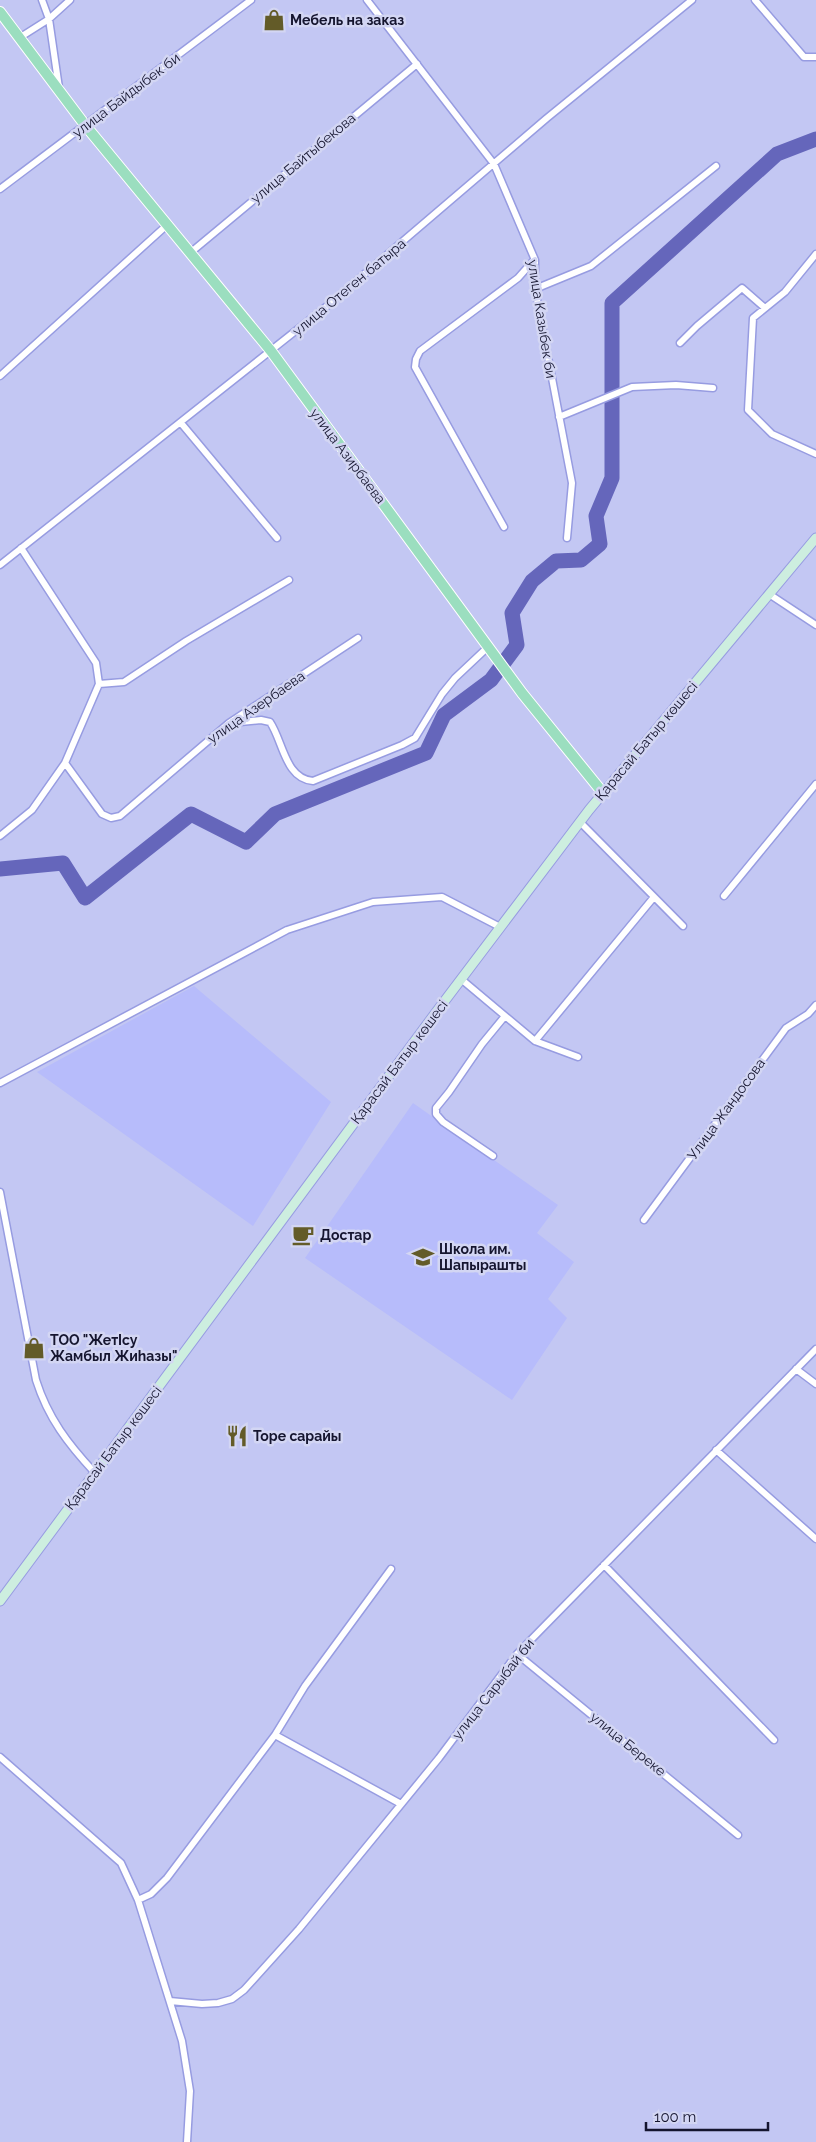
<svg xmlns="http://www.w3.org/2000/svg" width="816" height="2142" viewBox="0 0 816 2142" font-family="Raleway,sans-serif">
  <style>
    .built { fill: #b7bcfb }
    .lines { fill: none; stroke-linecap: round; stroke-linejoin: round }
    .river { stroke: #6566bb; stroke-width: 15 }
    .minor-casing { stroke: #979ce1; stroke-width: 9 }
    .secondary-casing { stroke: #979ce1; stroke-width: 11 }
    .primary-casing { stroke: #fff; stroke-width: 12 }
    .minor { stroke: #fff; stroke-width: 6 }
    .secondary { stroke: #cdeedf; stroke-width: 9 }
    .primary { stroke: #9bdebf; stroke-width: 10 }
    .labels { text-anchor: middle; stroke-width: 5; stroke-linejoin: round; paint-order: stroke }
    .poi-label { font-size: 14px; font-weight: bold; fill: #15152f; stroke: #d3d6f3; text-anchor: start }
    .street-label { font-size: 14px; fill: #15152f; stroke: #d3d6f3 }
  </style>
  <rect width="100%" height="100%" fill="#c3c7f3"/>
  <!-- built -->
  <path class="built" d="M 194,986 L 331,1102 L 253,1226 L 37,1072 Z
    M 413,1103 L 558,1205 L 537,1233 L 574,1262 L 548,1299 L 567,1318 L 512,1400 L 305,1258 Z"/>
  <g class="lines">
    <!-- river -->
    <path class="river" d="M 0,869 L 63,863 L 85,898 L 191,814 L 246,842 L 275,814 L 426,753 L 444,715 L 491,680 L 517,645 L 512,613 L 532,581 L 556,561 L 581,560 L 600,544 L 596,516 L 612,478 L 612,303 L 777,154 L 816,139"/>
    <!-- minor casing -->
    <g class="minor-casing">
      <path id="minor" d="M 42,0 L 49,19 L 59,88
        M 367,0 L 494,164 L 535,260 L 535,289 L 572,483 L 567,538
        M 755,0 L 804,57 L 816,57
        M 19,38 L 49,19 L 70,0
        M 0,189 L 251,0
        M 190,253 L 417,64
        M 816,254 L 785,292 L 753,318 L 748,410 L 772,434 L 816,454
        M 535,289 L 591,266 L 716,166
        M 680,343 L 697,326 L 742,288 L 765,308
        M 0,376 L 167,225
        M 559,417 L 632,387 L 676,385 L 713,388
        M 181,423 L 277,538
        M 504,527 L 415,367 L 416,359 L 420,351 L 518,278 L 534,260
        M 21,548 L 96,663 L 99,684 L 65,763 L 102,814 L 111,818 L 120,816 L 229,723 L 358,638
        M 0,565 L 327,306 L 547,118 L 692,0
        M 769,594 L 816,625
        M 99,684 L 124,682 L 186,641 L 289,580
        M 230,723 L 261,720 L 270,722 C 283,741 285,779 313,781 L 402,745 L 415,738 L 442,694 L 455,678 L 489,646
        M 580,822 L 683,926
        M 0,836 L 32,810 L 65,763
        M 724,896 L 816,784
        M 461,979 L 535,1041 L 578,1057
        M 535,1041 L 654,897
        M 0,1083 L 287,930 L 373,902 L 442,897 L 500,927
        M 493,1156 L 443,1122 L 436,1114 L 436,1108 L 449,1092 L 482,1044 L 505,1016
        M 0,1192 L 36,1380 C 48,1418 68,1444 95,1473
        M 644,1220 L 786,1028 L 808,1014 L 816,1005
        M 796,1369 L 816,1384
        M 716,1450 L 816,1539
        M 604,1565 L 774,1740
        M 517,1654 L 738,1835
        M 275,1735 L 401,1804
        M 0,1757 L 121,1863 L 138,1900 L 182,2041 L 190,2091 L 187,2142
        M 138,1900 L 151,1894 L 167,1878 L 275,1735 L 305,1686 L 391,1569
        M 170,2001 L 202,2004 L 218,2003 L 232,1999 L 244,1990 L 299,1929 L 439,1758 L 517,1654 L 816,1349"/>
    </g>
    <!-- secondary casing -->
    <g class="secondary-casing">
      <path id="secondary" d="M 0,1601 L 434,1015 L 589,810 L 816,538"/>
    </g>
    <!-- primary casing -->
    <g class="primary-casing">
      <path id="primary" d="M 0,12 L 85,125 L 271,351 L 522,693 L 603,793"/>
    </g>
    <!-- minor -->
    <use href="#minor" class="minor"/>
    <!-- secondary -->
    <use href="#secondary" class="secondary"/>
    <!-- primary -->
    <use href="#primary" class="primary"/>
  </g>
  <!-- icons -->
  <defs>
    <g id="shop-bare" transform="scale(1.725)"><path d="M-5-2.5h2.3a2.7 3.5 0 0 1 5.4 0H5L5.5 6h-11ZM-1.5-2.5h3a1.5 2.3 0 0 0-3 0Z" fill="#635b28" stroke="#d3d6f3" stroke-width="2.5" paint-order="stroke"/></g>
    <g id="cafe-bare" transform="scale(1.725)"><path d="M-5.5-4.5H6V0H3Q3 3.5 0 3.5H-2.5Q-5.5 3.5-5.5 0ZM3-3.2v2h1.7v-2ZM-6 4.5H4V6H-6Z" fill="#635b28" stroke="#d3d6f3" stroke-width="2.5" paint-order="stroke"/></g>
    <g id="school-bare" transform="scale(1.725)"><path d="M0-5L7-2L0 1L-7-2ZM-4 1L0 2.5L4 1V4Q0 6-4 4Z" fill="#635b28" stroke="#d3d6f3" stroke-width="2.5" paint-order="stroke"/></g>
    <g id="restaurant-bare" transform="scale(1.725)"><path d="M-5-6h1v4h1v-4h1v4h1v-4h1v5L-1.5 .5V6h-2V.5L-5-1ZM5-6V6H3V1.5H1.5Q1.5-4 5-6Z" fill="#635b28" stroke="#d3d6f3" stroke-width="2.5" paint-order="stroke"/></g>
  </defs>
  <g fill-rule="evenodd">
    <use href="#shop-bare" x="274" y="20"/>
    <use href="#cafe-bare" x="303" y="1235"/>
    <use href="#school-bare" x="423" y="1257"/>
    <use href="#shop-bare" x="34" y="1348"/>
    <use href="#restaurant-bare" x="237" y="1436"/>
  </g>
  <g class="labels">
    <!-- poi labels -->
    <g class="poi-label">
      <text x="290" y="25">Мебель на заказ</text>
      <text x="320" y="1240">Достар</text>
      <text x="439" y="1254">Школа им.<tspan x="439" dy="16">Шапырашты</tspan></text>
      <text x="50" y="1345">ТОО "ЖетIсу<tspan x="50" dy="16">Жамбыл Жиhазы"</tspan></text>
      <text x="253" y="1441">Торе сарайы</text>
    </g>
    <!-- street labels -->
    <g class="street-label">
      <text transform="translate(126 95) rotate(-37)" y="5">улица Байдыбек би</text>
      <text transform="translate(303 158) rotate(-40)" y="5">улица Байтыбекова</text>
      <text transform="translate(349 287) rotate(-40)" y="5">улица Отеген батыра</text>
      <text transform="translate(542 319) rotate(81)" y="5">улица Казыбек би</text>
      <text transform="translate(348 456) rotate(53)" y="5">улица Азирбаева</text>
      <text transform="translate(256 707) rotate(-35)" y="5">улица Азербаева</text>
      <text transform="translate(646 741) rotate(-50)" y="5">Қарасай Батыр көшесі</text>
      <text transform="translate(399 1062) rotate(-53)" y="5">Қарасай Батыр көшесі</text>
      <text transform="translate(726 1109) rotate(-54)" y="5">Улица Жандосова</text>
      <text transform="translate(113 1448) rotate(-53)" y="5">Қарасай Батыр көшесі</text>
      <text transform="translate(493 1689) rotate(-52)" y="5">улица Сарыбай би</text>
      <text transform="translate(628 1744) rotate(39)" y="5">улица Береке</text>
    </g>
  </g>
  <!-- scale -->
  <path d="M646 2122v8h122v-8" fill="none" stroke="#15152f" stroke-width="2.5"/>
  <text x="654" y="2122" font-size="15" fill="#15152f" stroke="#d3d6f3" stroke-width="4" paint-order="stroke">100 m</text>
</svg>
